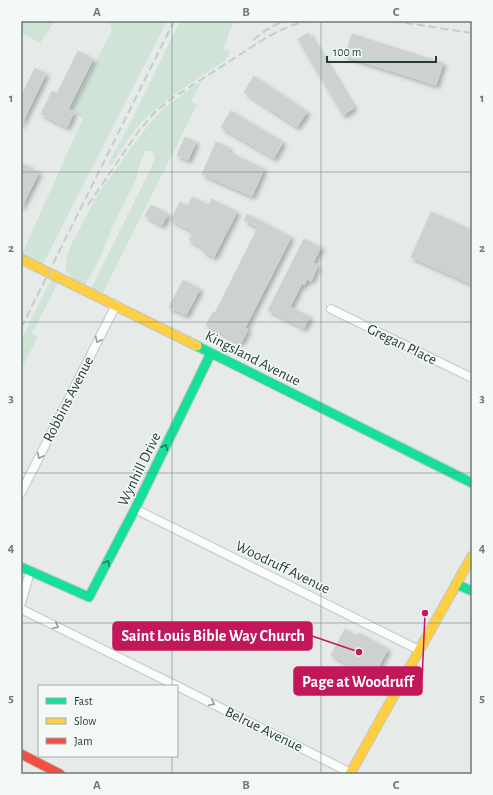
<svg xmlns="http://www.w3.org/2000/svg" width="493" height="795" viewBox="0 0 493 795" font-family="'Alegreya Sans',sans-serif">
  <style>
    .green { fill: #cfe3d6 }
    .building { fill: #cdd2d0; stroke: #ced4d1; filter: url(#shadow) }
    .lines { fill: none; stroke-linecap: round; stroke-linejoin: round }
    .street-casing { stroke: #c3c8c6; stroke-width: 10 }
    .fast-casing { stroke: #c1c8c6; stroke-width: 11 }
    .slow-casing { stroke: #c1c8c6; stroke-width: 11 }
    .jam-casing { stroke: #c1c8c6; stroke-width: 11 }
    .street { stroke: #fbfcfc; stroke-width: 8 }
    .fast { stroke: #16e098; stroke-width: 9 }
    .slow { stroke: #ffcf43; stroke-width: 9 }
    .jam { stroke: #f24e42; stroke-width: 9 }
    .rail { stroke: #c7ccca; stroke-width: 2; stroke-dasharray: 8 4; stroke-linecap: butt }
    .oneway { stroke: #909d9a }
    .oneway2 { stroke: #1e7f5e }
    .grid { fill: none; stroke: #687b75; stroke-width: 1; stroke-opacity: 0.55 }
    .labels { text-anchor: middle; stroke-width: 3; stroke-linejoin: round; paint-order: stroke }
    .street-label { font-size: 15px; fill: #243e37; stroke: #f4f9f7 }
    .leader { fill: none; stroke: #c2185b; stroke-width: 1.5 }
    .callout-dot { fill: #c2185b; stroke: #f4f9f7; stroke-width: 1.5 }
    .callout { fill: #c2185b; stroke: #c2185b; stroke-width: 1.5 }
    .callout-label { font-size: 16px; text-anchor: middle; font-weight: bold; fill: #fff }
    .neatline { fill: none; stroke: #687b75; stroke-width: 1.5 }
    .grid-label { font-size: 13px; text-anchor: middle; font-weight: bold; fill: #687b75 }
  </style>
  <defs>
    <filter id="shadow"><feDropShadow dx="3" dy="3" stdDeviation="2" flood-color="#0004"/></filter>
  </defs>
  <rect width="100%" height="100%" fill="#e6ebe9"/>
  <!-- green -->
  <path class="green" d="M 21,21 L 55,21 L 40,43 L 21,33 Z
    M 109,21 L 167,21 L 43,264 L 22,254 L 83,118 L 76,115 L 77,112 L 72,109 L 112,30 Z
    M 180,21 L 235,21 L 230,30 L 223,50 L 230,51 L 226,60 C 199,78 170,95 146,118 C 132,131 122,149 111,165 L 109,162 L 129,126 Z
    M 201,82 L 191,102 L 197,105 L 102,295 L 91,289 L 151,168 L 155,157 L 152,151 L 146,151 L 140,162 L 136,180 L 114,223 L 98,262 L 85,286 L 75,281 L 66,271 L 66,260 L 71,245 L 96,197 L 142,133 L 156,116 L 165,107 L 190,89 Z
    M 51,280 L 58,283 L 32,333 L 38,337 L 21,369 L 21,340 Z"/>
  <!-- building -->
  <path class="building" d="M 308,33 L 354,108 L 343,115 L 298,39 Z
    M 352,34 L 443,63 L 436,85 L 345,56 Z
    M 78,51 L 93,59 L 68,109 L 74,112 L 67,127 L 41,114 L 52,91 L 57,94 Z
    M 35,68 L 46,74 L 21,125 L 21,96 Z
    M 254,76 L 307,112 L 297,127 L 244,92 Z
    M 231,111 L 283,142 L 274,158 L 221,127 Z
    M 185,137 L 196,142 L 188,160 L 177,155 Z
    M 216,142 L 229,148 L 228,152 L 264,169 L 252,196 L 202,174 Z
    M 21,163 L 39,172 L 21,208 Z
    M 192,197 L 209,205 L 212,199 L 237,212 L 214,257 L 203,251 L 204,248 L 189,240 L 192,234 L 189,233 L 191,230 L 171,220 L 180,202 L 188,206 Z
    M 151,205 L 168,214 L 162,225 L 145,216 Z
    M 431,212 L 472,230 L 472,284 L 411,257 Z
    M 247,214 L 291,237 L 245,328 L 248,329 L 241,343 L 206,325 L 213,312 L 215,313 L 258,227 L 244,220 Z
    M 304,239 L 321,247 L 313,263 L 318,265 L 311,281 L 307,279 L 304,285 L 302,283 L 290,307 L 310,317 L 304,328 L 268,310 Z
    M 183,280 L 200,289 L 186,315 L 169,307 Z
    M 345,629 L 357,636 L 359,633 L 388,649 L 373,677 L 331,655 Z"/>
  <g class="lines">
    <!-- street casing -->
    <g class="street-casing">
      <path id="street" d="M 331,309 L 472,378
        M 21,493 L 116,305
        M 135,509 L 419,650
        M 21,603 L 30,572
        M 21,609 L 177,686
        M 177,686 L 351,773"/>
    </g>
    <!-- fast casing -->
    <g class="fast-casing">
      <path id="fast" d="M 197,346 L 472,483
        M 21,567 L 89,597 L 135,509 L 211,353
        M 456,584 L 472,591"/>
    </g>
    <!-- slow casing -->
    <g class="slow-casing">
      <path id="slow" d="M 21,259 L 197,346
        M 350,774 L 472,556"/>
    </g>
    <!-- jam casing -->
    <g class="jam-casing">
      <path id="jam" d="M 21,754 L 60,774"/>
    </g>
    <!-- street -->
    <use href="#street" class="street"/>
    <!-- fast -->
    <use href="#fast" class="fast"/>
    <!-- slow -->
    <use href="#slow" class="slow"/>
    <!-- jam -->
    <use href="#jam" class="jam"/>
    <!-- rail -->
    <path class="rail" d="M 393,21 L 472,33
      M 253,40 L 266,30 L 283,21
      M 88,205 L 138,132 L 155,112 L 171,99 L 264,39 C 278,31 291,25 306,21
      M 21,328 L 174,21"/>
  </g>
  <!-- one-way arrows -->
  <defs><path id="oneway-chevron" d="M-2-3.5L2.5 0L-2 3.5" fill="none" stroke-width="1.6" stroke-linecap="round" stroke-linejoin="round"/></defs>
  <g class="oneway">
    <use href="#oneway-chevron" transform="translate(98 340) rotate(117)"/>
    <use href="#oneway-chevron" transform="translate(40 456) rotate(117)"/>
    <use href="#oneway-chevron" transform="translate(56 626) rotate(26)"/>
    <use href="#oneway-chevron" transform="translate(212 703) rotate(26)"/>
  </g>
  <g class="oneway2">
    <use href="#oneway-chevron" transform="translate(165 447) rotate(-64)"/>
    <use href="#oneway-chevron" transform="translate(107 563) rotate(-62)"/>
  </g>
  <!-- grid -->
  <path class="grid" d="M 172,21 L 172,686M 321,21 L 321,774M 21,172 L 472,172M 21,322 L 472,322M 21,473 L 472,473M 21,623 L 472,623M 172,756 L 172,774"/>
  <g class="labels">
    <!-- street labels -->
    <g class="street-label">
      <text transform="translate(402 344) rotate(26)" y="5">Gregan Place</text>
      <text transform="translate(253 358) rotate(27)" y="5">Kingsland Avenue</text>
      <text transform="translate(68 399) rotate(-63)" y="5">Robbins Avenue</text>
      <text transform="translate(139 469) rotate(-64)" y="5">Wynhill Drive</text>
      <text transform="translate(283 567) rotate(26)" y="5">Woodruff Avenue</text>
      <text transform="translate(264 729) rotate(26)" y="5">Belrue Avenue</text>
    </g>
  </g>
  <!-- callouts -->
  <path class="leader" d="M359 652L312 636M425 613L422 681"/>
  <g class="callout-dot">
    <circle cx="359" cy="652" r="4"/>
    <circle cx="425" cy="613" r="4"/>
  </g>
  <g class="callout">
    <rect x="113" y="622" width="199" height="28" rx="4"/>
    <rect x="294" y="667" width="128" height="28" rx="4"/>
  </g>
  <g class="callout-label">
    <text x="213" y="641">Saint Louis Bible Way Church</text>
    <text x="358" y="687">Page at Woodruff</text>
  </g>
  <!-- border -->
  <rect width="493" height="795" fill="none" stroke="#f4f9f7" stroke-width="44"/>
  <!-- legend -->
  <rect x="38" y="685" width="140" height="72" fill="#f4f9f7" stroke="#a1aeaa"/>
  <rect x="46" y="698" width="20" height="6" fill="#16e098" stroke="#a1aeaa"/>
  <text x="74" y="705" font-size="12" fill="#243e37">Fast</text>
  <rect x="46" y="718" width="20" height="6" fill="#ffcf43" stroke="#a1aeaa"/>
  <text x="74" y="725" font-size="12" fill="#243e37">Slow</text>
  <rect x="46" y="738" width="20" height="6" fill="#f24e42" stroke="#a1aeaa"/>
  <text x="74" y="745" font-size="12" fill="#243e37">Jam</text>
  <!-- scale -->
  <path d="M327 56v6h109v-6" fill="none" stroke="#243e37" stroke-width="2"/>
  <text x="333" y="56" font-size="12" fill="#243e37" stroke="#f4f9f7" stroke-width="3" paint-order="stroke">100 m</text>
  <rect x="22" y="22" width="449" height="751" class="neatline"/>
  <g class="grid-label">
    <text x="97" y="16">A</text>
    <text x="246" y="16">B</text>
    <text x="396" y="16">C</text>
    <text x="11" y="102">1</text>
    <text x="482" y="102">1</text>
    <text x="11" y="252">2</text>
    <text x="482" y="252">2</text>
    <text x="11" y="402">3</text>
    <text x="482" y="402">3</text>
    <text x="11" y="552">4</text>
    <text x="482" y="552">4</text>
    <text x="11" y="702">5</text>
    <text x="482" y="702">5</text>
    <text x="97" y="789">A</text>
    <text x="246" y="789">B</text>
    <text x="396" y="789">C</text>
  </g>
</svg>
